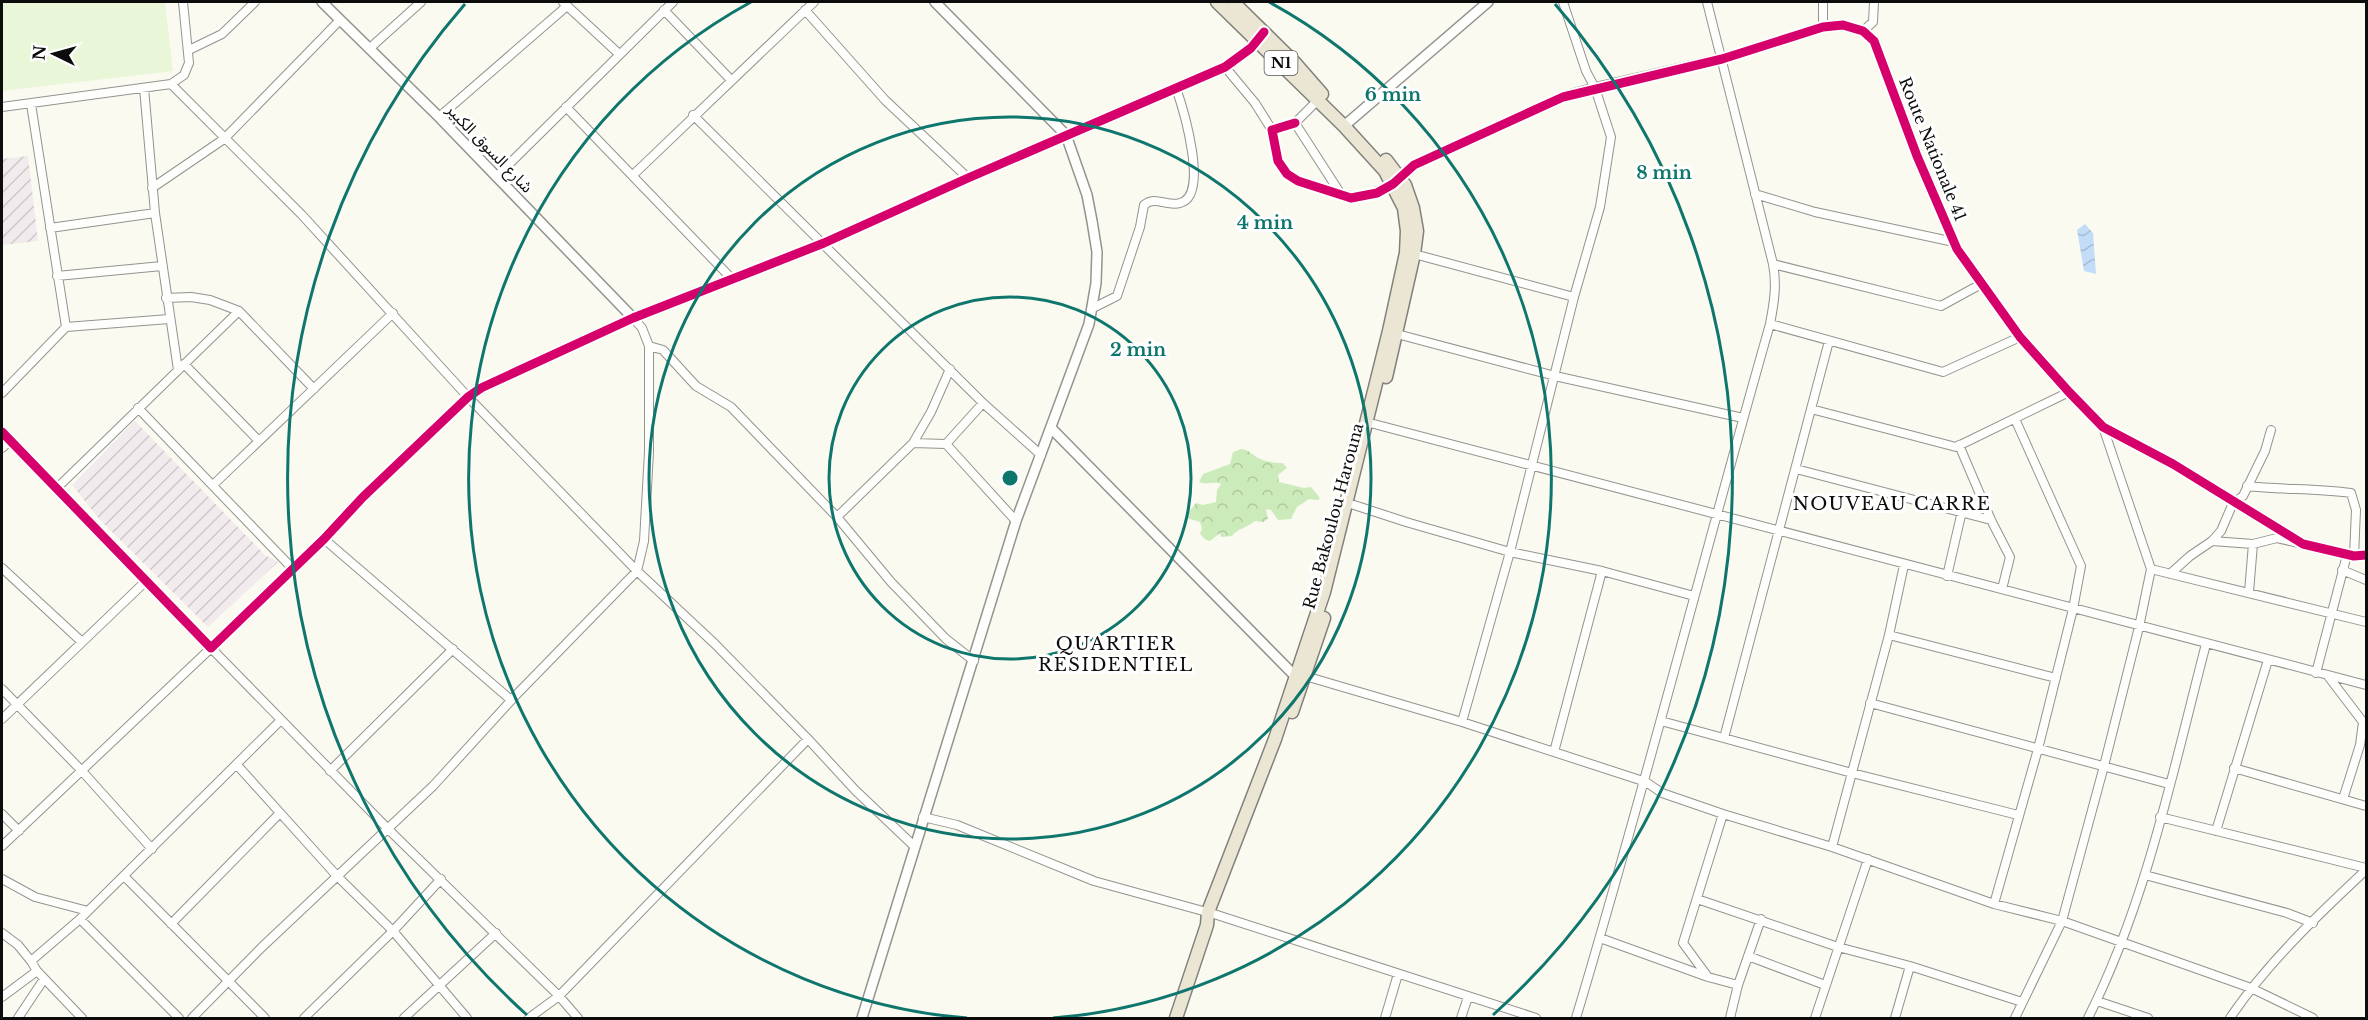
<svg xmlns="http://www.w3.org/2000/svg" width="2368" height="1020" viewBox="0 0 2368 1020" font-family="'Libre Baskerville','Noto Sans Arabic',serif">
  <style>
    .industrial { fill: url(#industrial-furrows) }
    .forest { fill: url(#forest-crowns) }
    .pitch { fill: #e9f6d8 }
    .water { fill: url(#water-waves) }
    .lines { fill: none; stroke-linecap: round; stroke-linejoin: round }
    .minor-casing { stroke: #93938f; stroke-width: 10 }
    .tertiary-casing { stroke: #93938f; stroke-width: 12 }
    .trunk-casing { stroke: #80807c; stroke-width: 15 }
    .minor { stroke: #fefefd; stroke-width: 8 }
    .tertiary { stroke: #fefefd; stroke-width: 9 }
    .trunk { stroke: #ebe6d4; stroke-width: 12 }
    .cycleway-casing { stroke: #fff; stroke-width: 13 }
    .cycleway { stroke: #d6006c; stroke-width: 9 }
    .ring { fill: none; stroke: #0f766e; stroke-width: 3 }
    .labels { text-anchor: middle; stroke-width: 6; stroke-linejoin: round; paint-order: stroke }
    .shield { fill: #fff; stroke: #555; stroke-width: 1.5 }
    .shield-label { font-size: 15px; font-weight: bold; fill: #0c0c0c }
    .street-label { font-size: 16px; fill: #0c0c0c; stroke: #fff }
    .neighbourhood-label { font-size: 18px; letter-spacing: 1.5px; fill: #0c0c0c; stroke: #fff }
    .centre { fill: #0f766e; stroke: #fff; stroke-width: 3 }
    .ring-label { font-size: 18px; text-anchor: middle; font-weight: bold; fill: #0f766e; stroke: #fff; stroke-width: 6; stroke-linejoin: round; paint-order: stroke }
  </style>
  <defs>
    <pattern id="industrial-furrows" width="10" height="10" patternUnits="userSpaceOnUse" patternTransform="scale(1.5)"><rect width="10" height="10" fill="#f2ebed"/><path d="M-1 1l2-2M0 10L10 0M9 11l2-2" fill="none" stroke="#cec8ca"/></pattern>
    <pattern id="forest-crowns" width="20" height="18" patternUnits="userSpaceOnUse" patternTransform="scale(1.5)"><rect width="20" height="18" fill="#ccebbb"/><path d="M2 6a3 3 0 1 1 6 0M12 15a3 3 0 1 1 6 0" fill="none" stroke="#aec8a0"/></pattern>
    <pattern id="water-waves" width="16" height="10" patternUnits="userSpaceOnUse" patternTransform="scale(1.5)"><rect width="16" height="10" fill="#c3ddf8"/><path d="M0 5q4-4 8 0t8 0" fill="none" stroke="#a6bcd3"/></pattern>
  </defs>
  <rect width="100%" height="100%" fill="#fafaf0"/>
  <!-- industrial -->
  <path class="industrial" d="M 28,156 L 38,241 L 2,245 L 2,159 Z
    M 135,421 L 265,555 L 278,562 L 208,627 L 101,521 L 72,485 Z"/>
  <!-- forest -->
  <path class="forest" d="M 1241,449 C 1250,450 1251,454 1258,458 C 1266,462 1275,463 1283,463 L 1287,468 L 1278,475 L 1279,482 L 1304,488 L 1311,487 L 1320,498 L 1318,500 L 1309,499 L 1297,507 L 1291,519 L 1278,520 L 1271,510 L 1266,509 L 1268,519 L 1263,522 L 1255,521 C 1248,527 1237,529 1232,536 L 1221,537 L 1220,533 L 1210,541 L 1206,540 L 1200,534 L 1202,528 L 1200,522 L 1187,518 L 1188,513 L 1196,503 L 1203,505 L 1216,502 L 1217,490 L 1221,484 C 1214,481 1207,485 1199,482 L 1203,474 L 1230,464 L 1233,452 Z"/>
  <!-- pitch -->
  <path class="pitch" d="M 2,2 L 165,2 L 173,71 L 2,91 Z"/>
  <!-- water -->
  <path class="water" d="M 2085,224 L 2093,233 L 2096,274 L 2084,271 L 2077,230 Z"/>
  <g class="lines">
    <!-- minor casing -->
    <g class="minor-casing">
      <path id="minor" d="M 563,2 L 618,53
        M 664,10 L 731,80
        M 805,10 L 885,100 L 968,178
        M 1823,27 L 1823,2
        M 1863,31 L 1873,22 L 1874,2
        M 370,48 L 421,2
        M 189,50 L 222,34 L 255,2
        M 1225,67 L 1255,103 L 1272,130
        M 171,84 L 302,215 L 468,397 L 637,571 L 715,644 L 808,739
        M 144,88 L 155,213 L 178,370
        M 1320,98 L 1295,123 L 1342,196
        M 31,104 L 66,327
        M 2,107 L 171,84 L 184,75 L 189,63 L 183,2
        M 566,107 L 733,280
        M 693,115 L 983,403 L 1041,455
        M 439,117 L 567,6
        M 1295,123 L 1272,130 C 1275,145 1275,163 1287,174 C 1293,180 1304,183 1313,186 C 1348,198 1358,202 1393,184
        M 633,175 L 814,2
        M 496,177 L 673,2
        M 152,188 L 224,139 L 340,20
        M 1755,194 L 1815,212 L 1954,242
        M 50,228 L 155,213
        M 1414,254 L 1574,297
        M 1773,264 L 1941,306 L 1983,283
        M 57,276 L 162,266
        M 166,298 L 191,297 L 210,300 L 239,311 L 314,389
        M 1093,308 L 1117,296 L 1140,227 L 1144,205 C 1155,195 1167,207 1180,203 C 1210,196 1183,108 1176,88
        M 1770,324 L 1943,372 L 2020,337
        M 1397,334 L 1555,376 L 1743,418
        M 649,346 L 663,350 L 696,386 L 731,407 L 837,517 L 891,582 L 946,639 L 974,661
        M 184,364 L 259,441
        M 2,393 L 66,327 L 169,319
        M 983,403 L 946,444 L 1016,521
        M 138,408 L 293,569
        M 1811,409 L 1956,447 L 2069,392
        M 1374,424 L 2366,685
        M 946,444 L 913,443 L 931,412 L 950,369
        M 1959,445 L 1991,520 L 2010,557 L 2002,589
        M 2,448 L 11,440
        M 1796,469 L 1991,520
        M 213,485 L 393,313
        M 2247,486 C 2282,490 2316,488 2351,493 L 2356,510 L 2354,556
        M 57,488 L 239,311
        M 1354,505 L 1406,522 L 1510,552 L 1602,571 L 1694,596
        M 837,517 L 913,443
        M 324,539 L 511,700
        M 2212,541 L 2253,544 L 2277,538 L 2299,543
        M 2,568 L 82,642
        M 2151,569 L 2366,622
        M 2342,570 L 2366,580
        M 2170,574 L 2190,556 L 2212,541 L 2221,531 L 2233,503 L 2243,496 L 2265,451 L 2271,430
        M 1947,576 L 1962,511
        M 2249,592 L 2253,544
        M 1889,635 L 2056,678
        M 2316,673 L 2347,555
        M 1305,676 L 1462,722 L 1646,782 L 1662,793 L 1723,814 L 1832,847 L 1994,904 L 2062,921 L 2251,988 L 2313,1018
        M 2328,676 L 2363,722 L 2360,745 L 2343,799
        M 2,689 L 82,771 L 152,849
        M 1870,703 L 2169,784
        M 2,719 L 147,580
        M 1661,721 L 1852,773 L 2018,815
        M 1462,722 L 1510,552 L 1574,297 L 1600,207 L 1611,137 L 1595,88 L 1586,71 L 1563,2
        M 1724,738 L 1829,341
        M 1554,752 L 1602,571
        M 237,765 L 337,876 L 393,931 L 467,1018
        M 2234,768 L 2366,806
        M 330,771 L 453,649
        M 2,814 L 19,831
        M 923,817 L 957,825 L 1094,881 L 1214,914 L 1536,1018
        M 2160,817 L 2366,868
        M 2216,831 L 2268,660
        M 2,846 L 211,648 L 388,829 L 559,996 L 578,1018
        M 1832,847 L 1889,635 L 1904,565
        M 2145,875 L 2287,913 L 2313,923
        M 124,876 L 265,1018
        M 2,879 L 35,897 L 88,911
        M 1697,899 L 1838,947 L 1910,966 L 2022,1002
        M 1994,904 L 2038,749 L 2073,609 L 2081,566 L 2015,419
        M 80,919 L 179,1018
        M 171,924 L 280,813
        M 2,933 L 18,945 L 31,961
        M 1600,938 L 1708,977 L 1738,985
        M 1748,956 L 1825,985
        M 37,971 L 82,1018
        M 1708,977 L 1683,943 L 1723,814
        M 2,997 L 37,971 L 31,961 L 80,919 L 281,720
        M 2097,1001 L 2148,1018
        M 18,1018 L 44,979
        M 192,1018 L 262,947 L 433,786 L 516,695 L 637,571 L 644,541 L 649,452 L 649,346 L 642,328 L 633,318
        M 304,1018 L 393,931 L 441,879
        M 404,1018 L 496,933
        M 529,1018 L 559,996 L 808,739 L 855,790 L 914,846
        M 1385,1018 L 1398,974
        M 1461,1018 L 1468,997
        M 1576,1018 C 1645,788 1704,555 1770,324 C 1774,303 1777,285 1773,264 L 1707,2
        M 1730,1018 L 1738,985 L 1761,919
        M 1815,1018 L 1868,859
        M 1895,1018 L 1910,966
        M 2015,1018 L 2062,921 L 2104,766 L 2139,627 L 2151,569 L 2103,427
        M 2088,1018 C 2147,901 2173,770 2206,644
        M 2230,1018 C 2267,963 2318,915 2366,870"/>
    </g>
    <!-- tertiary casing -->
    <g class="tertiary-casing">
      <path id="tertiary" d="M 322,2 L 439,117 L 633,318
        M 1344,126 L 1488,2
        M 1397,180 L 1414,165 L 1563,97 L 1595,88 L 1722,59 L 1823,27 L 1843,25 L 1863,31 L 1874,41 L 1917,156 L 1957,249 L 2020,337 L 2069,392 L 2103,427 L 2173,464 L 2303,544 L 2354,556 L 2366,555
        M 1051,428 L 1295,676
        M 2,432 L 211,648 L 324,539 L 363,497 L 468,397 L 481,388 L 633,318 L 824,243 L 968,178 L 1225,67 L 1251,48 L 1261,36
        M 862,1018 L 1016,521 L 1089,324 L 1096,283 L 1097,252 L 1092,221 L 1087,195 L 1066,135 L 935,2"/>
    </g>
    <!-- trunk casing -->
    <g class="trunk-casing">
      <path id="trunk" d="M 1233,2 L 1294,62 L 1322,94
        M 1386,377 L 1414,254 L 1417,231 L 1413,208 L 1405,185 L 1386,160
        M 1292,712 L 1324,618
        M 1176,1018 L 1207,925 L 1208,912 L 1275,739 L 1324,592 L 1389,331 L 1406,253 L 1407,231 L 1404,208 L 1385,171 L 1344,126 L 1217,2"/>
    </g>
    <!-- minor -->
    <use href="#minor" class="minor"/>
    <!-- tertiary -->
    <use href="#tertiary" class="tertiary"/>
    <!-- trunk -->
    <use href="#trunk" class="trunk"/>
    <!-- cycleway casing -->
    <g class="cycleway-casing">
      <path id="cycleway" d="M 1295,123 L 1272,130 L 1278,161 L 1287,174 L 1298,181 L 1351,198 L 1377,193 L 1393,184 L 1414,165 L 1563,97 L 1722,59 L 1823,27 L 1843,25 L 1863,31 L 1874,41 L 1917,156 L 1957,249 L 2020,337 L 2069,392 L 2103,427 L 2173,464 L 2303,544 L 2354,556 L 2366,555
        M 2,432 L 211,648 L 324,539 L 363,497 L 468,397 L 481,388 L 633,318 L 824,243 L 968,178 L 1225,67 L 1251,48 L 1264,32"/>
    </g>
    <!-- cycleway -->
    <use href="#cycleway" class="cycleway"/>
  </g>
  <!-- distance rings -->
  <g class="ring">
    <circle cx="1010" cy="478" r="181"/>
    <circle cx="1010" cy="478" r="361"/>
    <path d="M967 1018A542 542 0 0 1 751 2M1269 2A542 542 0 0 1 1053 1018"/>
    <path d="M527 1015A722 722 0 0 1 465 4M1555 4A722 722 0 0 1 1493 1015"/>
  </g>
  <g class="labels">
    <!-- shield labels -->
    <rect class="shield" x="1264.5" y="51" width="33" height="24" rx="4.5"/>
    <g class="shield-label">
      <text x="1281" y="68">N1</text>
    </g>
    <!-- street labels -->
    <g class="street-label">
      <text transform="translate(490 148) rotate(46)" y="6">شارع السوق الكبير</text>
      <text transform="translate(1933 149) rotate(68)" y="6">Route Nationale 41</text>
      <text transform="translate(1333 516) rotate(-75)" y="6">Rue Bakoulou Harouna</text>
    </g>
    <!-- neighbourhood labels -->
    <g class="neighbourhood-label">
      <text x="1892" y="510">NOUVEAU CARRE</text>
      <text x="1116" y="650">QUARTIER<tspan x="1116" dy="21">RESIDENTIEL</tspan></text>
    </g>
  </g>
  <circle cx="1010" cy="478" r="9" class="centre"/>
  <g class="ring-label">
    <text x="1393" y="101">6 min</text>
    <text x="1664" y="179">8 min</text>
    <text x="1265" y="229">4 min</text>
    <text x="1138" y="356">2 min</text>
  </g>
  <!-- border -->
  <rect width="2368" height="1020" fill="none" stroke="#0c0c0c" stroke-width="6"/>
  <!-- north arrow -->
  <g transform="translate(54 54) rotate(275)" stroke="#ffffff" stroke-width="4.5" paint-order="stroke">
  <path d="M0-4.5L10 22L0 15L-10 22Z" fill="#0c0c0c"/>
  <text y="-9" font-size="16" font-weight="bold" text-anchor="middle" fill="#0c0c0c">N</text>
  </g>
</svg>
